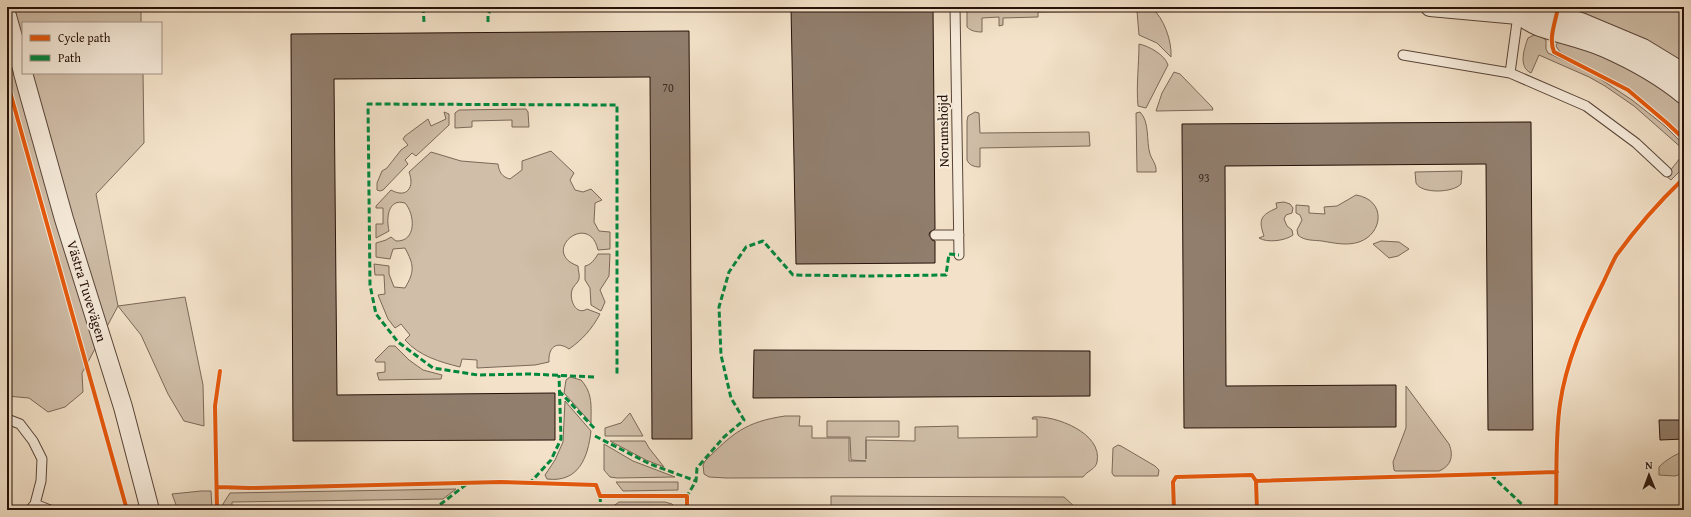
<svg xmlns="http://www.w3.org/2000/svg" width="1691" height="517" viewBox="0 0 1691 517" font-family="'Gentium Book Plus',serif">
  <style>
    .green { fill: #d0bea8; stroke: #7b6858 }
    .building { fill: #917e6d; stroke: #261109 }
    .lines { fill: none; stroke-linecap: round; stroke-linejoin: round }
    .lane-casing { stroke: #594539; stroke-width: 11 }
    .street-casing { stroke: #594539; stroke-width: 20 }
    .lane { stroke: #f7ecdc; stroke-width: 9 }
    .street { stroke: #f7ecdc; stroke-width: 18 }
    .quiet { stroke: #00873e; stroke-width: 3; stroke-dasharray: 6 3; stroke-linecap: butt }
    .cycleway-casing { stroke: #f7ecdc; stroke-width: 6 }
    .cycleway { stroke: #e8590c; stroke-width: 4 }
    .labels { text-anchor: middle; stroke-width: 4; stroke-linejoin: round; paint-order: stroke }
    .number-label { font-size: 12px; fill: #412c22 }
    .street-label { font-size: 14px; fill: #261109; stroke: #f7ecdc }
  </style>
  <rect width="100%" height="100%" fill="#f3e2c9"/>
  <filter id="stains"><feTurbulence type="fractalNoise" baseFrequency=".005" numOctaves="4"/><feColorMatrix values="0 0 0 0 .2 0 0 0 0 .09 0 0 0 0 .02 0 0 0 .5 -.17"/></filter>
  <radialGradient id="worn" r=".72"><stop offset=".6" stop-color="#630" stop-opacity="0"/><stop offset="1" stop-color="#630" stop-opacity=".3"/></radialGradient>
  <!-- green -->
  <path class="green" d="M 7,7 L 141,7 L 141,23 L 23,23 L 23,73 L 143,73 L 144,143 L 96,194 L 118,306 L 185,297 L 203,385 L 204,426 L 184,421 L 168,394 L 141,335 L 118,306 L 82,373 L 83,392 L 65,407 L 48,412 L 29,398 L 7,396 Z
    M 967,7 L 1151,7 C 1164,18 1172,41 1171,57 L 1157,43 L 1139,35 L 1137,11 L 1038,12 L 1038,17 L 1003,18 L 1003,25 L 999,26 L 999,17 L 982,18 L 982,32 C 976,32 971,31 967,27 Z
    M 1563,7 L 1684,7 L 1684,66 Z
    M 1534,35 L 1540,36 L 1546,40 L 1546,49 L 1548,53 L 1590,72 L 1632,100 L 1665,126 L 1684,145 L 1684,150 L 1634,106 L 1605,86 L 1589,77 L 1539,55 L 1532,71 L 1531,73 C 1518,67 1524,49 1528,38 Z
    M 1559,39 L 1616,60 L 1684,102 L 1684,136 L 1640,98 L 1608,78 L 1560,52 L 1556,46 Z
    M 1139,44 C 1149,46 1165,55 1168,65 L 1146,108 L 1138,106 C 1136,86 1139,65 1139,44 Z
    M 1174,72 L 1180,74 L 1212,107 L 1213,110 L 1156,111 L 1162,93 Z
    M 526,109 L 528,112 L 529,127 L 512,127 L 512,120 L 472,121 L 472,127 L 455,128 L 455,113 L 459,110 Z
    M 444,112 L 449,114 L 449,125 L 416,156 L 412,153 L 405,160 L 408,164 L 383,190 L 380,191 L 377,190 L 377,183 L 382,171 L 387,168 L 401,150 L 408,145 L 403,139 L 405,136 L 428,119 L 431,126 L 446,119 Z
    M 975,112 L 979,113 L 980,133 L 1089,132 L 1090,146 L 980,148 L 980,167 C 974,167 969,165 967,160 L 967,121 L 968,116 Z
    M 1140,112 C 1150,122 1146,141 1150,154 C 1152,160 1157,165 1156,172 L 1137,172 L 1136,113 Z
    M 551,151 L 574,173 L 570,180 L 575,190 L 583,192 L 591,189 L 602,200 L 595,203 L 594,222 L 599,231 L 610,232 L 610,249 L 598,250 C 589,210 539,252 578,266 C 578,270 580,276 579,279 C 578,283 573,286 572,290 C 569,300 576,316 587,309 L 600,314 C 592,329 582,340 569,349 C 556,340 548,348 549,362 L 535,365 L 477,368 L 477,360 L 462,359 L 460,367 C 440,362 419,356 405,340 L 410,335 L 401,324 L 395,328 L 388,319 L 378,295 L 385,294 L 384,275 L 375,275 L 374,264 L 389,266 L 389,274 L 394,287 L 405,288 C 415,271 414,265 405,248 L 393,249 L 390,259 L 376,257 L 376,243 L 386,240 L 391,237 L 396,241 C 417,242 415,214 405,203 C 388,198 386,218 389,231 L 376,238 L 376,224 L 383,224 L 383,208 L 376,208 L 376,206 L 391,190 C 407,199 415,187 409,172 L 431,152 L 461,161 L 498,164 C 499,172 502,177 510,179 L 522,170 L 522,161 Z
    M 1684,153 L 1684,167 L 1671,180 L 1666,176 Z
    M 1462,171 L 1461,184 C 1453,193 1421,194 1416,183 L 1415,172 Z
    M 1356,195 C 1387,200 1383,234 1359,242 C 1347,246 1334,243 1322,241 C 1314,240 1304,241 1298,235 L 1297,230 L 1302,220 L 1300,215 L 1296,213 L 1296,205 L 1309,206 L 1309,213 L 1325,214 L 1324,207 L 1337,206 Z
    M 1284,202 L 1290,204 L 1293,208 L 1292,213 L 1286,215 L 1284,219 L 1287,226 L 1292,230 L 1293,235 C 1285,241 1267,243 1259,238 L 1264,236 C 1258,219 1261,215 1277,208 L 1276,203 Z
    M 1381,241 L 1399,242 L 1409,249 L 1398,256 L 1389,258 L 1373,244 Z
    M 598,254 L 610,254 L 609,276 L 600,290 L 605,302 L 601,311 L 591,305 L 590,288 L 585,280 L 585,266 C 591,265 595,259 598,254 Z
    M 389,346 L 395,346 L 409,360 L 423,370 L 442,375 L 441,379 L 379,380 L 377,373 L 385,372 L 385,362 L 376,362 L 375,360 Z
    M 570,377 L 581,380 C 593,393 591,407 591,423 L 564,393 L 566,380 Z
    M 1406,386 L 1449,444 C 1454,456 1451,466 1439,471 L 1395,471 L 1394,470 L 1393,462 L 1406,428 Z
    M 565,401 L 591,431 C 588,457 579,483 547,479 L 545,475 L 555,460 L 563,442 Z
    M 630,413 L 643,436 L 605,436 L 605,428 L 621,423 Z
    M 785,416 L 800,416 L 799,426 L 812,426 L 812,438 L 849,438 L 849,461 L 866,461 L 851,460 L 850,437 L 827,437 L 827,421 L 899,421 L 899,437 L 866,437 L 866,459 L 866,440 L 915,441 L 915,427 L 958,426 L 958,438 L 1037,437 L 1037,419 L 1032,419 L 1033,417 C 1055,415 1103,433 1097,462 C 1096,469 1087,471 1083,477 L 727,478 L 709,477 L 704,474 L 703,465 L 705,461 C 733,433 745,422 785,416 Z
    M 610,441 L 645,441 L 649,448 L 664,467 L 646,460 Z
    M 604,444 L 633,461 L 675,477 L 617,478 L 610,477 L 604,470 Z
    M 1118,445 L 1121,446 L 1155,466 L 1159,470 L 1158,476 L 1114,476 L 1112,473 L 1113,448 Z
    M 1684,452 L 1684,473 L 1675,476 L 1659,475 L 1659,467 C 1666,460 1675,454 1684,452 Z
    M 616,482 L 678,482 L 678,490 L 623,491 Z
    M 456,489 L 443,499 L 232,502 L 232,510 L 223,510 L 223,504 L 230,493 Z
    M 201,491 L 211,491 L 212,510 L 178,510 L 172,494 Z
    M 831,496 L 1064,497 L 1076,508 L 1076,510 L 831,510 Z
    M 619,502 L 665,502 L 672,504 L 678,510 L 608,510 Z"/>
  <!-- building -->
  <path class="building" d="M 791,7 L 933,7 L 935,229 L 930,232 L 929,235 L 932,240 L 935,241 L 935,263 L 796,264 Z
    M 689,31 L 692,439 L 652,439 L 650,77 L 334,79 L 337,395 L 555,393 L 555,440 L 293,441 L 291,34 Z
    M 1531,122 L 1533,430 L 1488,430 L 1486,164 L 1225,166 L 1226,386 L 1396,385 L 1396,427 L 1184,428 L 1182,124 Z
    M 754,350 L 1090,351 L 1090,396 L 753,398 Z
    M 1659,420 L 1684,420 L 1684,439 L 1660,440 Z"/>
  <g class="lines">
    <!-- lane casing -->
    <g class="lane-casing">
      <path id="lane" d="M 955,7 L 959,255
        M 1403,55 L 1510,73 L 1518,15
        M 1510,73 L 1586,106 L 1636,143 L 1667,172
        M 935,235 L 959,235
        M 7,419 L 20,424 L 33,441 L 42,459 L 41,481 L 35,504 L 30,510
        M 35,504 L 50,510"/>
    </g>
    <!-- street casing -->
    <g class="street-casing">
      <path id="street" d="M 1430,7 L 1518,15 L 1546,11 L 1581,22 L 1643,48 L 1684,73
        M 1518,15 C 1526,19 1534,26 1543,28 C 1563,35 1584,39 1605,48 C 1632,60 1661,76 1684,95
        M 7,16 L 23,72
        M 23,73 L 64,219 L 123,407 L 150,510"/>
    </g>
    <!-- lane -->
    <use href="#lane" class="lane"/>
    <!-- street -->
    <use href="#street" class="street"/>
    <!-- quiet -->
    <path class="quiet" d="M 423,7 L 424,22
      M 488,22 L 488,15 L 491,7
      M 594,377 L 530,374 L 478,375 L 433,368 L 398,342 L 376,314 L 370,285 L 368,104 L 617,105 L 617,376
      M 559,391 L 595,429
      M 595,436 L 650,464 L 696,481
      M 1491,475 L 1528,510
      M 529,484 L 551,460 L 561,439 L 559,375
      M 600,496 L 601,510
      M 687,498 L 687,496 L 696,481 L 697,468 L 724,437 L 744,420 L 731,398 L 721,355 L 719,307 L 729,272 L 746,247 L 763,241 L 793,275 L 867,276 L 946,275 L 949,254 L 959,255
      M 433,510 L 468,483"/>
    <!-- cycleway casing -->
    <g class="cycleway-casing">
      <path id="cycleway" d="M 1558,7 C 1556,21 1548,38 1554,52 L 1628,90 L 1667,123 L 1684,139
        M 7,81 L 127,510
        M 218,487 L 249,488 L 501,482 L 596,485 L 600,496 L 687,496 L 687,510
        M 217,510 L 215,406 L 220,371
        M 1174,510 L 1173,482 L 1176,477 L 1252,475 L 1256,481
        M 1257,510 L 1256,481 L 1557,472
        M 1556,510 C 1557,475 1555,439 1560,404 C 1566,362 1584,321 1603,283 C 1607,275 1611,265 1616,256 C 1636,228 1659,202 1684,178"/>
    </g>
    <!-- cycleway -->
    <use href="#cycleway" class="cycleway"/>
  </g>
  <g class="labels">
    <!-- number labels -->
    <g class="number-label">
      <text x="668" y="92">70</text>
      <text x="1204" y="182">93</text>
    </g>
    <!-- street labels -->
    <g class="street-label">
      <text transform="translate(943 131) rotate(-91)" y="5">Norumshöjd</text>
      <text transform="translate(87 291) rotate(73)" y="5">Västra Tuvevägen</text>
    </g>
  </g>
  <!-- margin -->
  <rect width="1691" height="517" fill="none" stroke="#f3e2c9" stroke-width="24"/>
  <rect x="8" y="8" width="1675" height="501" fill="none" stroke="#261109" stroke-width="2"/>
  <rect x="12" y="12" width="1667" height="493" fill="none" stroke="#261109"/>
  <!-- legend -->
  <rect x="22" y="22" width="140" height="52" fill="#f7ecdc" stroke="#a39488"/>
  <rect x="30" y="35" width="20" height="6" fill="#e8590c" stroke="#a39488"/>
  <text x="58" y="42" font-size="12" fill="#261109">Cycle path</text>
  <rect x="30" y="55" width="20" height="6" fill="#00873e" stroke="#a39488"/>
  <text x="58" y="62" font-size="12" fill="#261109">Path</text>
  <!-- north arrow -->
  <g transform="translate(1649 475) rotate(359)" stroke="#f7ecdc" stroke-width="3" paint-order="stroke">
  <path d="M0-3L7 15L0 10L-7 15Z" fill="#261109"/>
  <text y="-6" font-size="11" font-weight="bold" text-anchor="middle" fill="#261109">N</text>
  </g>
  <rect width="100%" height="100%" filter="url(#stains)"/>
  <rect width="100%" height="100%" fill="url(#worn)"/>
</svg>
